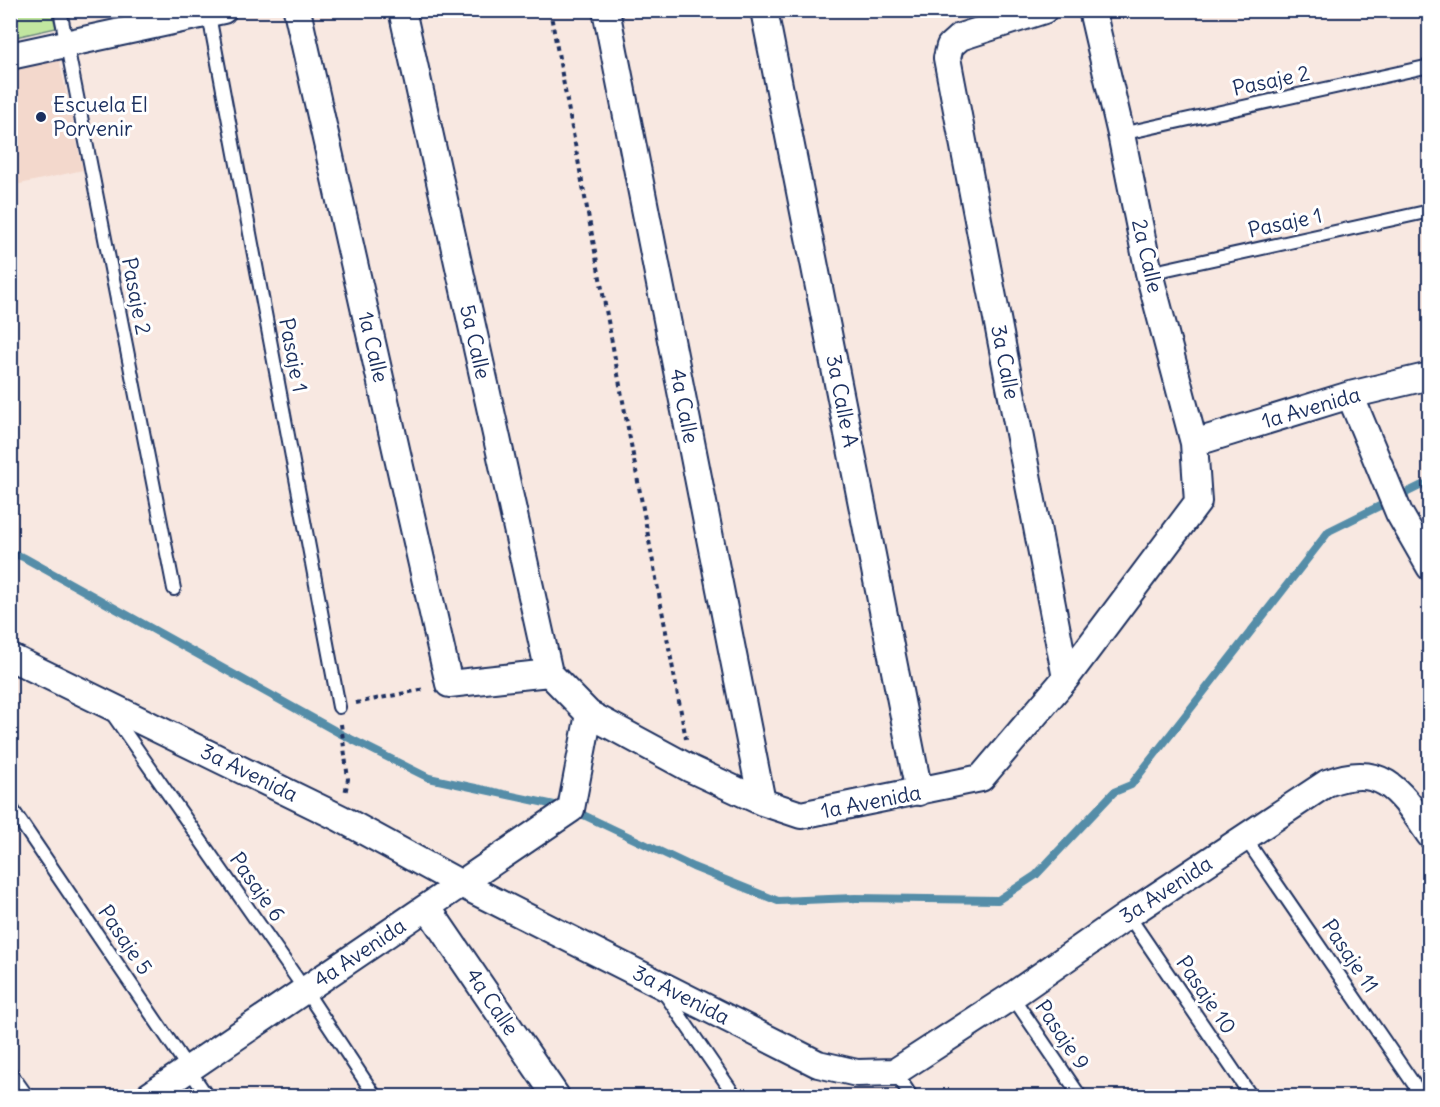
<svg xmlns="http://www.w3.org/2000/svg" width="1440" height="1107" viewBox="0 0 1440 1107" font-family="Delius,sans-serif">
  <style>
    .built { fill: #f3d8cc }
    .green { fill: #c1e6a0; stroke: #6e8a7f; stroke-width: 1.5 }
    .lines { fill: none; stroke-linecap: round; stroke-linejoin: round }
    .stream { stroke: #558da8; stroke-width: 8 }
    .service-casing { stroke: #1b2f5e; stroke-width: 16 }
    .minor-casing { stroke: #1b2f5e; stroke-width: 30 }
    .path { stroke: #1b2f5e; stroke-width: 4; stroke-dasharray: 4.5 4.5; stroke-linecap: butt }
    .service { stroke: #fff; stroke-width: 12 }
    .minor { stroke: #fff; stroke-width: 26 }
    .poi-dot { fill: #1b2f5e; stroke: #fff; stroke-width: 2 }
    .labels { text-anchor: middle; stroke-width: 6; stroke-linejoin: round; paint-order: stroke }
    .street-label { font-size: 21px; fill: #1b2f5e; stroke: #fff }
    .poi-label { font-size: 21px; fill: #1b2f5e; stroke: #fff; text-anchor: start }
  </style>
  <rect width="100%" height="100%" fill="#f8e8e1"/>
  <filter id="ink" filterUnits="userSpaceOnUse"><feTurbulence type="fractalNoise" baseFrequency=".0167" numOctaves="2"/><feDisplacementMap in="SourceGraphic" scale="12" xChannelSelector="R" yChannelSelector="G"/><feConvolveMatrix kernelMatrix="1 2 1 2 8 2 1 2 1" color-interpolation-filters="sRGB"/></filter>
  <g filter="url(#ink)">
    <!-- built -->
    <path class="built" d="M 58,54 L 83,170 L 11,186 L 10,64 Z"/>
    <!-- green -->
    <path class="green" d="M 11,10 L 52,11 L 56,28 L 11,38 Z"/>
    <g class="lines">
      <!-- stream -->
      <path class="stream" d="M 10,553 L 23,557 L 341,734 L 429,778 L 564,807
        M 575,811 L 693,867 L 778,901 L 855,898 L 998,900 L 1036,875 L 1114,792 L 1131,785 L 1329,531 L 1422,485 L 1430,484"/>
      <!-- service casing -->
      <g class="service-casing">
        <path id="service" d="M 60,10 L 174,589
          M 208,10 L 339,707
          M 1121,134 L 1430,66
          M 1149,273 L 1430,211
          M 111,712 L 305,990 L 375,1096
          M 10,806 L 207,1096
          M 1245,838 L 1422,1096
          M 1128,915 L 1251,1096
          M 663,991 L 735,1096
          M 1012,996 L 1080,1096
          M 10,1072 L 27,1096
          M 895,1072 L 911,1096"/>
      </g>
      <!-- minor casing -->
      <g class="minor-casing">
        <path id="minor" d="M 297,10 L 449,684 L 549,673
          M 402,10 L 549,673
          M 606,10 L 762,802
          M 764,10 L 919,792
          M 1044,10 L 960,37 L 950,46 L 947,58 L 1066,678
          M 10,56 L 223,10
          M 1350,395 L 1399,513 L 1430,567
          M 1194,443 L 1350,395 L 1430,376
          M 10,657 L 340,818 L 461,884 L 818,1064 L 857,1073 L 895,1072 L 1012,996 L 1128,915 L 1327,783 C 1384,761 1401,793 1430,835
          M 549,673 L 589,714 L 691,769 L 762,802 L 801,815 L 981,778 L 1066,678 L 1198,502 L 1194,443 L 1149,273 L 1121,134 L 1092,10
          M 427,907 L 556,1096
          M 149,1096 L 571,809 L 589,714"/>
      </g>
      <!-- path -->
      <path class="path" d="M 550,10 L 686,739
        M 550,13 L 562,10
        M 356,703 L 425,689
        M 341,724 L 348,779 L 345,794"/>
      <!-- service -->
      <use href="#service" class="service"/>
      <!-- minor -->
      <use href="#minor" class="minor"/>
    </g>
  </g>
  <!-- markers -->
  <circle class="poi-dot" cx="41" cy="117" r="6"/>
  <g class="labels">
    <!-- street labels -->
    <g class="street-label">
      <text transform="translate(1271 81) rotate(-12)" y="7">Pasaje 2</text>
      <text transform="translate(1285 223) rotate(-12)" y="7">Pasaje 1</text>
      <text transform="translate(1147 256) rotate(77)" y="7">2a Calle</text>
      <text transform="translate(136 296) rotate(79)" y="7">Pasaje 2</text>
      <text transform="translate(475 342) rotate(77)" y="7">5a Calle</text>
      <text transform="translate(373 347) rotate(77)" y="7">1a Calle</text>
      <text transform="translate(293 355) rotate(79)" y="7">Pasaje 1</text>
      <text transform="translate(1005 362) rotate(79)" y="7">3a Calle</text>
      <text transform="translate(842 401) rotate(79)" y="7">3a Calle A</text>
      <text transform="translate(684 406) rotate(79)" y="7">4a Calle</text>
      <text transform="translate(1311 408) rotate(-16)" y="7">1a Avenida</text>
      <text transform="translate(249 773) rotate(26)" y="7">3a Avenida</text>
      <text transform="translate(871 802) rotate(-11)" y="7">1a Avenida</text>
      <text transform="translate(257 887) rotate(55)" y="7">Pasaje 6</text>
      <text transform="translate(1166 890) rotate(-33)" y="7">3a Avenida</text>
      <text transform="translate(125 940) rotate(56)" y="7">Pasaje 5</text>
      <text transform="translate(360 953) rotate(-34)" y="7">4a Avenida</text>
      <text transform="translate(1350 956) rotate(56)" y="7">Pasaje 11</text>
      <text transform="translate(681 995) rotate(27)" y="7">3a Avenida</text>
      <text transform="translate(1206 995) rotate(56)" y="7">Pasaje 10</text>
      <text transform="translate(492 1002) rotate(56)" y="7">4a Calle</text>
      <text transform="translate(1062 1035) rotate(56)" y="7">Pasaje 9</text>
    </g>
    <!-- poi labels -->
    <g class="poi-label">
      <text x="53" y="112">Escuela El<tspan x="53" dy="24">Porvenir</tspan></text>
    </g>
  </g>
  <!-- margin -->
  <rect width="1440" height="1107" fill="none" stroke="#fff" stroke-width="36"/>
  <rect x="18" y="18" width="1404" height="1071" fill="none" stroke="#1b2f5e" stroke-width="2" filter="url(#ink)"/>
</svg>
